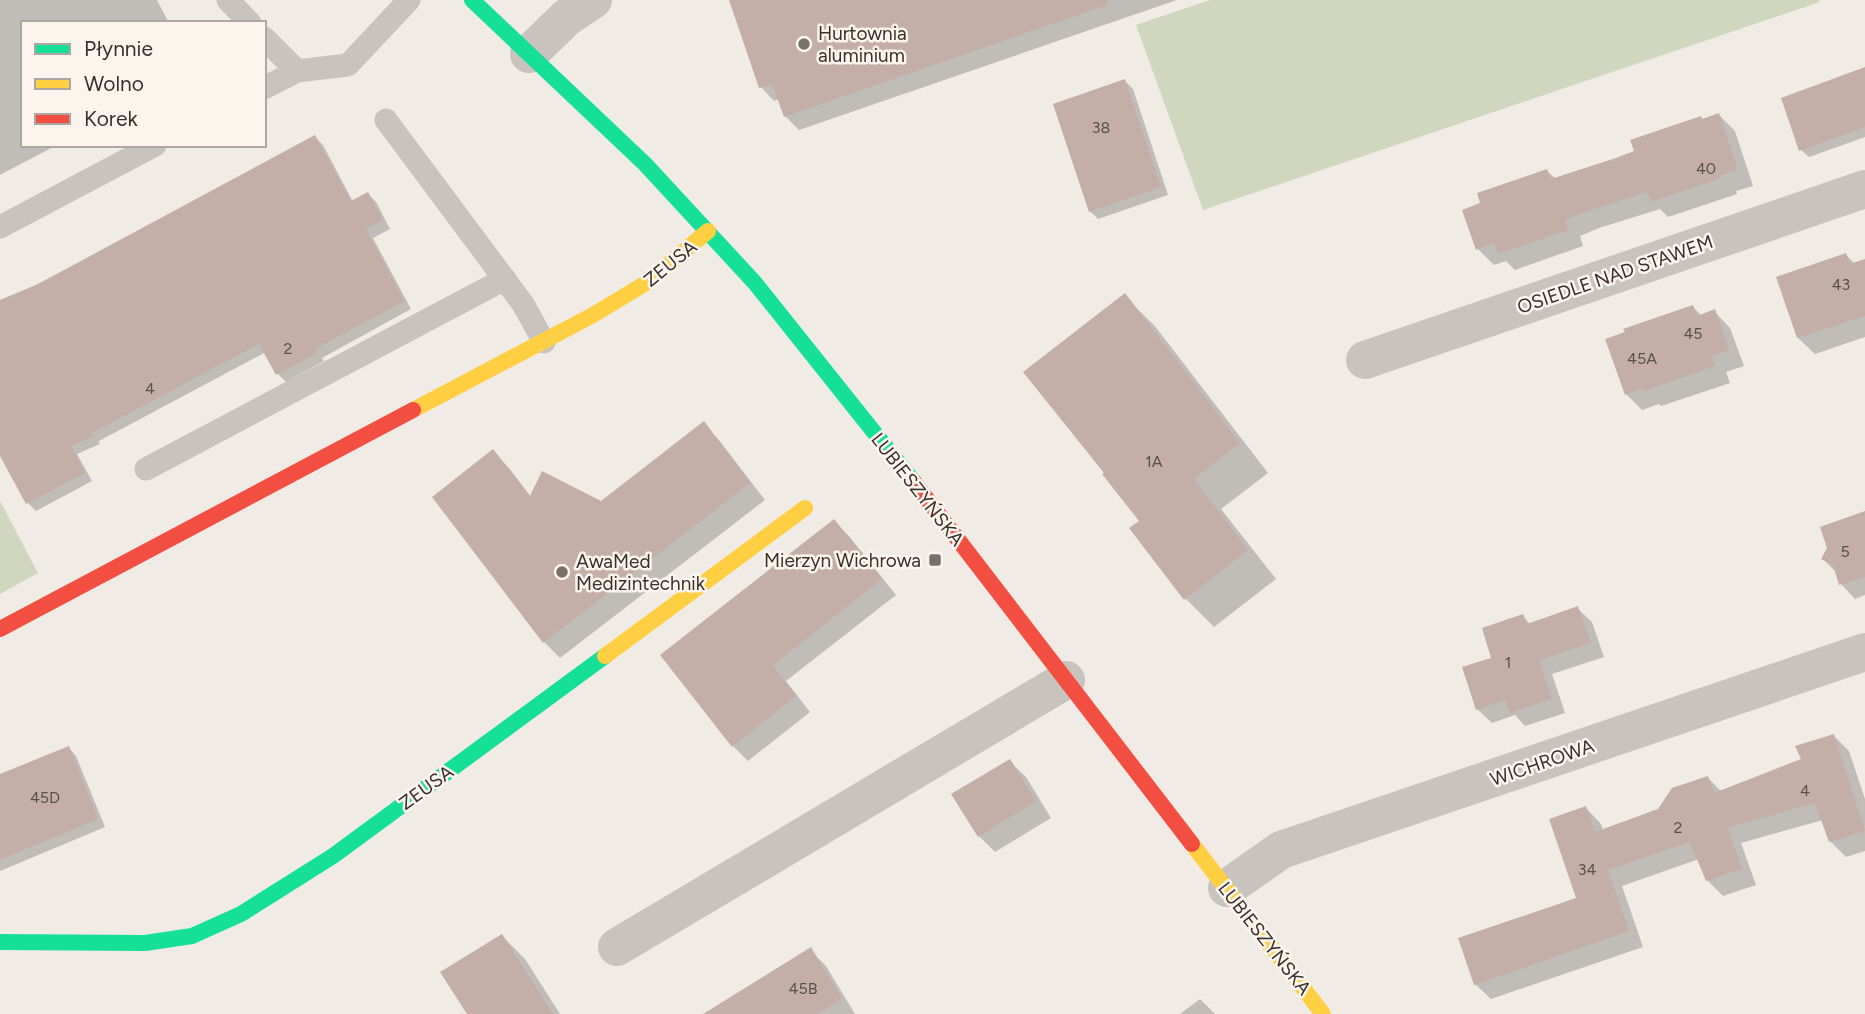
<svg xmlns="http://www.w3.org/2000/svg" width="1865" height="1014" viewBox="0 0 1865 1014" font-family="Figtree,sans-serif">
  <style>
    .green { fill: #d1d6bf }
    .shadow { fill: #0003 }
    .building { fill: #c3afa7 }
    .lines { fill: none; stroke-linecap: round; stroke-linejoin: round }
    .lane { stroke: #c9c3be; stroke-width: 23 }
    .street { stroke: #c9c3be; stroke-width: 38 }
    .fast { stroke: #16e098; stroke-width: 16 }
    .slow { stroke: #ffcf43; stroke-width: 16 }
    .jam { stroke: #f24e42; stroke-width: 16 }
    .poi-dot { fill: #7a716c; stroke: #fbf5ee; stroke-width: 2.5 }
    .labels { text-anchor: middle; stroke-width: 5; stroke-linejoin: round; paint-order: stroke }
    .number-label { font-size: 16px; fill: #5d504a }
    .poi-label { font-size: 19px; fill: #3b302b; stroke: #fbf5ee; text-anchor: start }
    .street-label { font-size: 19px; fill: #3b302b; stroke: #fbf5ee }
  </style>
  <rect width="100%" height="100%" fill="#f0ebe5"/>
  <!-- green -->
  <path class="green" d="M 1210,0 L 1819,0 L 1820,2 L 1203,210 L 1136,25 Z
    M 0,501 L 38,573 L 0,594 Z"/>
  <!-- shadow -->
  <path class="shadow" d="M 0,0 L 157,0 L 169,23 L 23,23 L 23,145 L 57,145 L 0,175 Z
    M 747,0 L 1177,0 L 799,130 L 785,116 L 779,99 L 774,101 L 761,87 L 732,5 Z
    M 1865,69 L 1865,137 L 1809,157 L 1801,150 Z
    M 1125,81 L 1133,89 L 1168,195 L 1098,219 L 1090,211 Z
    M 1719,115 L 1735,131 L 1753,186 L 1736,191 L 1737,194 L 1668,217 L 1660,209 L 1599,228 L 1580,236 L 1583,246 L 1515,270 L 1506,261 L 1494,265 L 1478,249 L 1547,171 L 1556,179 L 1616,160 Z
    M 315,137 L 323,145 L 353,202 L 368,194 L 376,202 L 390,229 L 373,238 L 411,309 L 322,358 L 324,361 L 286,382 L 278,374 L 266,352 L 99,441 L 100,444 L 77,454 L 92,481 L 36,511 L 28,503 L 0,452 L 0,306 Z
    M 1846,255 L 1854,263 L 1865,260 L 1865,337 L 1815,354 L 1798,338 Z
    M 1124,296 L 1154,325 L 1268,473 L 1221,509 L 1276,579 L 1214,627 L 1185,598 L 1141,521 Z
    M 1693,307 L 1702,316 L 1714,311 L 1730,328 L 1744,366 L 1726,372 L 1730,383 L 1661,406 L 1659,404 L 1642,410 L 1626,394 Z
    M 703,424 L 719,440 L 765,500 L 560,658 L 544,642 L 493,452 L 509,468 L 531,497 L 601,503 Z
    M 1865,513 L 1865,595 L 1855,599 L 1841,584 L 1837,573 L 1823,559 Z
    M 834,521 L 849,536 L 896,595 L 786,681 L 810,712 L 748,761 L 733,746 Z
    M 1577,608 L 1592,622 L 1604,657 L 1552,674 L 1565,713 L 1525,726 L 1515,715 L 1492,723 L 1477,709 L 1494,659 L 1523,616 L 1531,625 Z
    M 1834,736 L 1849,751 L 1865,799 L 1865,851 L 1846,857 L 1830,841 L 1823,820 L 1741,843 L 1756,885 L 1723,896 L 1707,880 L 1699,859 L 1622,886 L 1643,947 L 1491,999 L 1475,984 L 1578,899 L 1586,808 L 1601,824 L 1603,830 L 1659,810 L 1708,778 L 1722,792 L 1803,760 Z
    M 69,748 L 76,756 L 105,827 L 0,871 L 0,776 Z
    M 1009,761 L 1026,777 L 1051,818 L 995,852 L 979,836 Z
    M 502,936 L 525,959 L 560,1014 L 469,1014 Z
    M 810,950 L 826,966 L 855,1014 L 706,1014 Z
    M 1200,999 L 1215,1014 L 1180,1014 Z"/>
  <!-- building -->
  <path class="building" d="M 729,0 L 1107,0 L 1107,5 L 784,117 L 772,84 L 759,88 Z
    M 1865,67 L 1865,127 L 1799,151 L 1781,98 Z
    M 1125,79 L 1161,187 L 1089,212 L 1053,104 Z
    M 1719,113 L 1738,170 L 1721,175 L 1721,178 L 1651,202 L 1647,192 L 1582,213 L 1565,220 L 1568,230 L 1498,254 L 1494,243 L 1476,250 L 1462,210 L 1480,203 L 1477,193 L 1547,169 L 1551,179 L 1616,158 L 1634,151 L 1630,140 L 1701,116 L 1702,119 Z
    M 315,135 L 351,201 L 368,192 L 383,220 L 366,229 L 404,301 L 315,349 L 317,353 L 276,375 L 259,344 L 92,433 L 94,436 L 71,446 L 85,473 L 26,504 L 0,456 L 0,300 L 38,284 Z
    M 1846,253 L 1850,264 L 1865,259 L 1865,316 L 1797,338 L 1776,277 Z
    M 1125,293 L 1240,443 L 1194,479 L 1248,550 L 1184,600 L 1129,528 L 1139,521 L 1102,474 L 1104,473 L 1023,372 Z
    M 1693,305 L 1697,316 L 1715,309 L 1729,350 L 1711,356 L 1715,366 L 1644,391 L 1642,388 L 1625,395 L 1605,339 L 1625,332 L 1623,329 Z
    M 704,421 L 750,483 L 543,643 L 432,497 L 493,449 L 530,496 L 542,471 L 601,501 Z
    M 1865,511 L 1865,577 L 1839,585 L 1833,565 L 1821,559 L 1827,548 L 1820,527 Z
    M 834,519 L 882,579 L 773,665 L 796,696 L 732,747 L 660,655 Z
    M 1578,606 L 1591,643 L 1539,660 L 1552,699 L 1510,713 L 1505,700 L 1476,710 L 1462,667 L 1491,658 L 1482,628 L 1523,614 L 1527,624 Z
    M 1834,734 L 1865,831 L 1829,842 L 1815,803 L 1727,828 L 1742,869 L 1706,881 L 1690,842 L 1608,870 L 1629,931 L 1474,985 L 1458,938 L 1576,898 L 1549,819 L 1586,806 L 1595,832 L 1658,809 L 1672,788 L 1708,776 L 1714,793 L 1801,759 L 1795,746 Z
    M 69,746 L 98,819 L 0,860 L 0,774 Z
    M 1010,759 L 1036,801 L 978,837 L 951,794 Z
    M 502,934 L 553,1014 L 467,1014 L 440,972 Z
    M 811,947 L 842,999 L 817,1014 L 703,1014 Z"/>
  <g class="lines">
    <!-- lane -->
    <path class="lane" d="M 228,0 L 250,23
      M 264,38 L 297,71
      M 264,88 L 297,71 L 348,65 L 409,0
      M 386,120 L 523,304 L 544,342
      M 0,227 L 155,145
      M 146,469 L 505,279"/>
    <!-- street -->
    <path class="street" d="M 529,54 L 566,18 L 593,0
      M 1365,360 L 1865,189
      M 1227,888 L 1281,850 L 1865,652
      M 617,947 L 1066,680"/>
    <!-- fast -->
    <path class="fast" d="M 472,0 L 645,164 L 755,283 L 913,481
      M 0,942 L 145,943 L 192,936 L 241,914 L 333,856 L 605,656"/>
    <!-- slow -->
    <path class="slow" d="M 413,410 L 593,315 L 646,283 L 708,231
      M 605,656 L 805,508
      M 1192,844 L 1323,1014"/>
    <!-- jam -->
    <path class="jam" d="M 913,481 L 1192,844
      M 0,629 L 413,410"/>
  </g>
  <!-- markers -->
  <g class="poi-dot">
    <circle cx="804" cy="44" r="7"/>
    <rect x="928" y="553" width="14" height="14" rx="3.5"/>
    <circle cx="562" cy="572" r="7"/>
  </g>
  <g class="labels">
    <!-- number labels -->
    <g class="number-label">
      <text x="1101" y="133">38</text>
      <text x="1706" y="174">40</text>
      <text x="1841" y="290">43</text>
      <text x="1693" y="339">45</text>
      <text x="288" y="354">2</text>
      <text x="1642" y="364">45A</text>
      <text x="150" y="394">4</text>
      <text x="1154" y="467">1A</text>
      <text x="1845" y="557">5</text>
      <text x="1508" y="668">1</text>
      <text x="1805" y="796">4</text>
      <text x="45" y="803">45D</text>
      <text x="1678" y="833">2</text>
      <text x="1587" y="875">34</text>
      <text x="803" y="994">45B</text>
    </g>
    <!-- poi labels -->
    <g class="poi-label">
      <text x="818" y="40">Hurtownia<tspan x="818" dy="22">aluminium</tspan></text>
      <text x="921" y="567" text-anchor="end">Mierzyn Wichrowa</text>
      <text x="576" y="568">AwaMed<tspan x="576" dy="22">Medizintechnik</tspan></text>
    </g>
    <!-- street labels -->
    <g class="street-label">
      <text transform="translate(670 263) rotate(-39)" y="7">ZEUSA</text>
      <text transform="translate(1615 274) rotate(-19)" y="7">OSIEDLE NAD STAWEM</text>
      <text transform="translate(918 489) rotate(52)" y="7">LUBIESZYŃSKA</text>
      <text transform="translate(1542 762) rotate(-19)" y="7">WICHROWA</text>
      <text transform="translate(426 787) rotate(-36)" y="7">ZEUSA</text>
      <text transform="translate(1265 938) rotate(52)" y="7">LUBIESZYŃSKA</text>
    </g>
  </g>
  <!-- legend -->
  <rect x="21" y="21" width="245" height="126" fill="#fbf5ee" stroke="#aea6a0" stroke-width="2"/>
  <rect x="35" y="44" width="35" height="10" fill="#16e098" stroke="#aea6a0" stroke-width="2"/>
  <text x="84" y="56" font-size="21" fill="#3b302b">Płynnie</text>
  <rect x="35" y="79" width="35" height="10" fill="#ffcf43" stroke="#aea6a0" stroke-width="2"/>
  <text x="84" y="91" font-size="21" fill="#3b302b">Wolno</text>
  <rect x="35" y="114" width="35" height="10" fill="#f24e42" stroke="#aea6a0" stroke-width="2"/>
  <text x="84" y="126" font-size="21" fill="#3b302b">Korek</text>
</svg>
